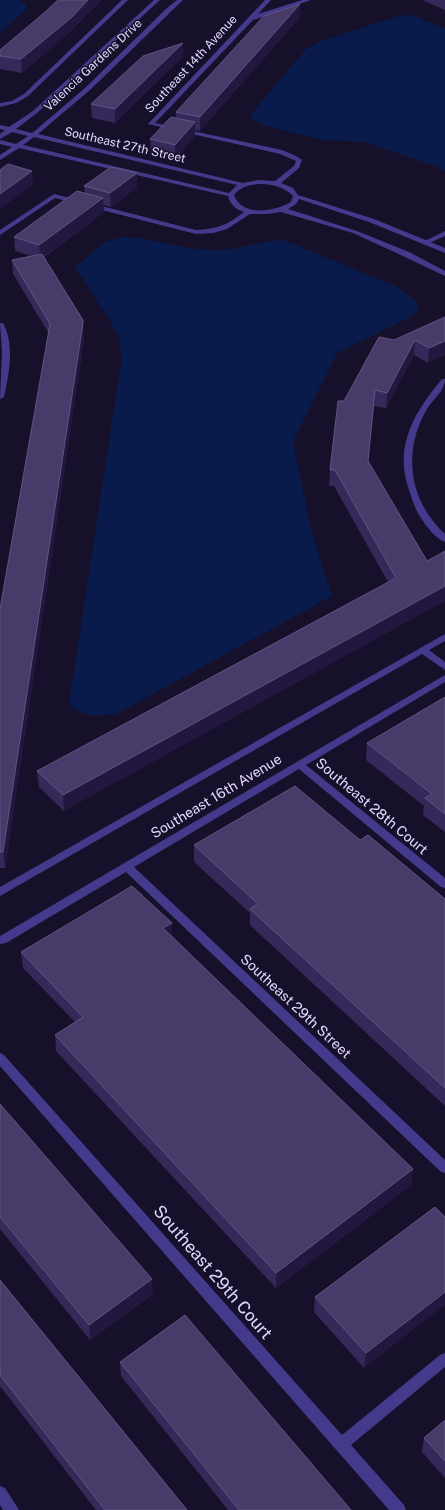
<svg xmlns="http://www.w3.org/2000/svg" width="445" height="1510" viewBox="0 0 445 1510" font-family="'Public Sans',sans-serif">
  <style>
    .water { fill: #091b4a }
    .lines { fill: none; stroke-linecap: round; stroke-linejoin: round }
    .lane { fill: #443a8b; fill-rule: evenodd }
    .street { fill: #443a8b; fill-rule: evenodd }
    .wall { fill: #362859 }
    .shaded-wall { fill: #22173e }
    .building { fill: #483b6a; stroke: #605482 }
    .labels { text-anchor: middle; stroke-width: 3; stroke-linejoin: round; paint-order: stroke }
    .far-street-label { font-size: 12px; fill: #e1d9ff; stroke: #17102a }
    .street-label { font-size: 14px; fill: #e1d9ff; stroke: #17102a }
    .near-street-label { font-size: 17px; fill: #e1d9ff; stroke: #17102a }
  </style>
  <rect width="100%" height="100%" fill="#17102a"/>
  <!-- water -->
  <path class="water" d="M 0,0 L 19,0 L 26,4 L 26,10 L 0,33 Z
    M 401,15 L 415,16 L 445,29 L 445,170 L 365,142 L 323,140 L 269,127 L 253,120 L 250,115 L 307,48 L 321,41 Z
    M 123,237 C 153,238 181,249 211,250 C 236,251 260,241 284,240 L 395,286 L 416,301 L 419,310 L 408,318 L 337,353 L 293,441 L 311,530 L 332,596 L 118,713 C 97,716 86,719 69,704 L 121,363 L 120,337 L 75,267 L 105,242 Z"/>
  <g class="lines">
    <!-- lane -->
    <path class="lane" d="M 445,231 L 445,236 L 429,243 L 423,242 Z"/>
    <!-- street -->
    <path class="street" d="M 122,0 L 128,0 L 28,96 L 16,103 L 0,107 L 0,103 L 12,101 L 24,94 Z
      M 154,0 L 160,0 L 37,113 L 16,129 L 32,133 L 37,129 L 85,88 L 167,8 L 177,0 L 183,0 L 90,90 L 38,134 L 243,183 L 258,180 L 275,181 L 294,166 L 296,161 L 280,154 L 148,124 L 265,0 L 271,0 L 258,14 L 302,0 L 311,0 L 253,20 L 155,123 L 282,150 L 296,156 L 302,160 L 299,168 L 281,183 L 293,188 L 298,195 L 374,219 L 445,248 L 445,253 L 369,222 L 299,199 L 296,204 L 288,209 L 357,231 L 409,252 L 445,271 L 445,276 L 403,256 L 353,233 L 281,212 L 268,214 L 250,214 L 227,229 L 213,233 L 196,234 L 55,198 L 0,235 L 0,230 L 54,194 L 196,230 C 218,229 227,225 244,212 C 235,209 231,205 228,196 L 19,148 L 0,160 L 0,155 L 12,147 L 0,144 L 0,140 L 16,144 L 28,136 L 12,132 L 0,139 L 0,134 L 5,130 L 0,129 L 0,125 L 9,127 L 33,111 ZM 34,137 L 237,185 L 229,193 L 23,145 ZM 258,184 C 271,184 283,186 293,196 L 291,202 C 274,212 242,217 234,195 C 240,187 249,185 258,184 Z
      M 0,323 L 3,323 C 15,345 9,374 4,397 L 0,399 L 2,351 Z
      M 442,379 L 445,379 C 445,391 433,399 427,409 C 402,451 409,501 445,534 L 445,542 C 436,539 426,526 421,518 C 416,511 413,502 410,493 C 393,448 413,414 442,379 Z
      M 445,634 L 445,641 L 429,650 L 445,662 L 445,670 L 422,654 L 0,896 L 0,887 Z
      M 445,675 L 445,682 L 306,765 L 445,878 L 445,888 L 441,887 L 299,769 L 134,867 L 445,1160 L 445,1173 L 441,1172 L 126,872 L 6,943 L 0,944 L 0,936 Z
      M 0,1053 L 4,1055 L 342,1435 L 440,1355 L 445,1353 L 445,1367 L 351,1445 L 404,1505 L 406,1510 L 389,1510 L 0,1066 Z
      M 0,1486 L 5,1488 L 19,1510 L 3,1510 L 0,1505 Z"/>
  </g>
  <!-- wall -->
  <path class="wall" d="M 422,0 L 445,0 L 445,10 Z
    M 300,17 L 200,131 L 195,130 L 195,136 L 175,159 L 151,153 L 150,139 L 176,118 L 176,112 Z
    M 72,30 L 22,73 L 0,69 L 0,50 Z
    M 183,56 L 115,123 L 92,118 L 91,104 Z
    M 84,186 L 137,187 L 111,207 L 104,205 L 104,212 L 44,257 L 84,338 L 5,868 L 0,868 L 0,609 L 49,334 L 13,274 L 12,260 L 31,256 L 15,251 L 14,237 L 85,193 Z
    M 445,317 L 428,363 L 414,355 L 386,408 L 374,406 L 368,462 L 427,561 L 64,811 L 39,787 L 37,771 L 388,582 L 334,486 L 329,486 L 330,470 L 344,401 L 394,340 Z
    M 445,697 L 445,832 L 423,815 L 424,806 L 366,760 L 367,743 Z
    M 360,840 L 445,899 L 445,1106 L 250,925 L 250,913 L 194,862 L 194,845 Z
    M 172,923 L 172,936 L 413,1169 L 411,1185 L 276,1288 L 56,1051 L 55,1035 L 75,1022 L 23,968 L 21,952 Z
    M 0,1104 L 153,1294 L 90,1340 L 0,1229 Z
    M 435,1207 L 364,1368 L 314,1312 L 315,1297 Z
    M 0,1280 L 187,1510 L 96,1510 L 0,1386 Z
    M 120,1362 L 351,1510 L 228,1510 L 121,1376 Z
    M 445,1420 L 445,1478 L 422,1452 L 424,1438 Z"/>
  <!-- shaded-wall -->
  <path class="shaded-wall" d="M 88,0 L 102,0 L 72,30 L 22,73 L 21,59 Z
    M 300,4 L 300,17 L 200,131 L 200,117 Z
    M 183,43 L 183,56 L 115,123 L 115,109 Z
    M 195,122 L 195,136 L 175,159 L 175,145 Z
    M 32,171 L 33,185 L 0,209 L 0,194 Z
    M 137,173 L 137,187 L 111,207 L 110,193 Z
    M 103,198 L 104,212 L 40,259 L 39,245 Z
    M 83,320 L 84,338 L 5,868 L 3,852 Z
    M 415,340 L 414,355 L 386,408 L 387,393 Z
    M 445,341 L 445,355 L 428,363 L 429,348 Z
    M 375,390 L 374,406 L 367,477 L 368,461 Z
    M 445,586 L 445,601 L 64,811 L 63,795 Z
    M 172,923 L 172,940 L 163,928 Z
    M 413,1169 L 411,1185 L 276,1288 L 276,1273 Z
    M 152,1279 L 153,1294 L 90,1340 L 89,1325 Z
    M 445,1292 L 445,1305 L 364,1368 L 366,1353 Z"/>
  <!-- building -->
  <path class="building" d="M 58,0 L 88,0 L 72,17 L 21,59 L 0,56 L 0,50 L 44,13 Z
    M 300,4 L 200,117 L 176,112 L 264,16 Z
    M 183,43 L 115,109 L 91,104 L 143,56 Z
    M 171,117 L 195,122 L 175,145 L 150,139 Z
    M 8,164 L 32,171 L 0,194 L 0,170 Z
    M 111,167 L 137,173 L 110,193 L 84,186 Z
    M 77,191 L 103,198 L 39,245 L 14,237 Z
    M 42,254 L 83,320 L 83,323 L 3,852 L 0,852 L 0,609 L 50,324 L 12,260 Z
    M 445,317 L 445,341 L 429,348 L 415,340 L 387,393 L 375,390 L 368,461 L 427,561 L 445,551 L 445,586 L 63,795 L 37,771 L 396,578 L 335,470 L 330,470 L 338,401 L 344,401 L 379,337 L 394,340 Z
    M 445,697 L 445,814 L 425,798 L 432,794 L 367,743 Z
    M 295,786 L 360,840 L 368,835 L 445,899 L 445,1088 L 250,909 L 258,904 L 194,845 Z
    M 132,886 L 172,923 L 163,928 L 413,1169 L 276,1273 L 55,1035 L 83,1017 L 21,952 Z
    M 0,1104 L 152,1279 L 89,1325 L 0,1217 Z
    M 435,1207 L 445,1217 L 445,1292 L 366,1353 L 315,1297 Z
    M 0,1280 L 187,1510 L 105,1510 L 0,1375 Z
    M 185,1315 L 351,1510 L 239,1510 L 120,1362 Z
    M 445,1420 L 445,1461 L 424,1438 Z"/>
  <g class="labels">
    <!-- far-street labels -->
    <g class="far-street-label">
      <text transform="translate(191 64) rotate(-47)" y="4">Southeast 14th Avenue</text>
      <text transform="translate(93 65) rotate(-43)" y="4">Valencia Gardens Drive</text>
      <text transform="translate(125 145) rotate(13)" y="4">Southeast 27th Street</text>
    </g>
    <!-- street labels -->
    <g class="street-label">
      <text transform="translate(216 796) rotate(-31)" y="5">Southeast 16th Avenue</text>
      <text transform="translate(372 806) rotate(40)" y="5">Southeast 28th Court</text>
      <text transform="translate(296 1006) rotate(43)" y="5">Southeast 29th Street</text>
    </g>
    <!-- near-street labels -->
    <g class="near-street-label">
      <text transform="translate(213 1272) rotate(49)" y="6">Southeast 29th Court</text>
    </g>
  </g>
</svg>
